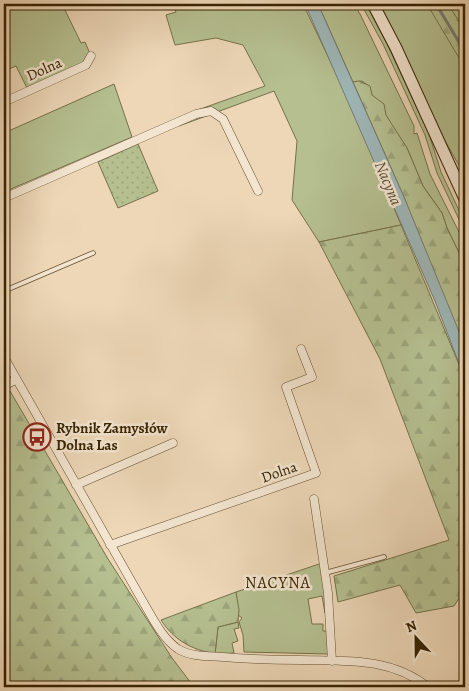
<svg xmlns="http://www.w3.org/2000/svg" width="469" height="691" viewBox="0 0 469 691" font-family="Alegreya,serif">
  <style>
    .grass { fill: #b5bf90; stroke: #767149 }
    .forest { fill: url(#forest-firs); stroke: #767149 }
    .garden { fill: url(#garden-dots); stroke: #767149 }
    .water { fill: #9eb7b9; stroke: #757c70 }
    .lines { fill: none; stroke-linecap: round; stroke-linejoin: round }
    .stream { stroke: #757c70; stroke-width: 3 }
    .service-casing { stroke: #65502f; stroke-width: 5.5 }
    .minor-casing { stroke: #65502f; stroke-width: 9 }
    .secondary-casing { stroke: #382302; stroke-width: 13 }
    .service { stroke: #f3e5d0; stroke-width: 4 }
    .minor { stroke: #f3e5d0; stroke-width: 8 }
    .secondary { stroke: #f3e5d0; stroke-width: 11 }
    .labels { text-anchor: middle; stroke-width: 5; stroke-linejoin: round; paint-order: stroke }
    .street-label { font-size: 15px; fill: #382302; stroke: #f3e5d0 }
    .poi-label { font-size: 15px; font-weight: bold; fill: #382302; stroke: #f3e5d0; text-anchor: start }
    .water-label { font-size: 16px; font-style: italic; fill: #574f39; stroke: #f3e5d0 }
    .neighbourhood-label { font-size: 16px; letter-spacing: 1px; fill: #382302; stroke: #f3e5d0 }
  </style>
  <defs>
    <pattern id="forest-firs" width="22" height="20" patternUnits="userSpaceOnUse" patternTransform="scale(1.25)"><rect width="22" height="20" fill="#b5bf90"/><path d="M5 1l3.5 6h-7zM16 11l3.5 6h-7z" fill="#9ca47b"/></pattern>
    <pattern id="garden-dots" width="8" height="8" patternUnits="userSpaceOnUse" patternTransform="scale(1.25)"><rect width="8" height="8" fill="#b5bf90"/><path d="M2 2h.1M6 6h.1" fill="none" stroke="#9ca47b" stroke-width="1.8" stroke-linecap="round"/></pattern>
  </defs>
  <rect width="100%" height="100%" fill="#edd7b7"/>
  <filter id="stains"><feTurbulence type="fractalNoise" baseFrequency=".004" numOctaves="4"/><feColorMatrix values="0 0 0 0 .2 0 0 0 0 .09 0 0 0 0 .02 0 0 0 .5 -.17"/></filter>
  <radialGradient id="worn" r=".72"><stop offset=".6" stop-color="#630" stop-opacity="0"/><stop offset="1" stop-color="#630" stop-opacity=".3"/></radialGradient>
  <!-- grass -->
  <path class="grass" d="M 4,4 L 62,4 L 81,43 L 85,42 L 91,56 L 86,65 L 27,88 L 16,66 L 4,71 Z
    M 173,4 L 303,4 L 353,109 L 401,225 L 319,242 L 292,200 L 297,141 L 274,91 L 179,126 L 192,112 L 265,86 L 243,45 L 216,38 L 175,45 L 166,15 L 176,12 Z
    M 318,4 L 354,4 L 360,14 L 414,126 L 414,134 L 417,133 L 430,174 L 465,244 L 465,265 L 447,228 L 442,213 L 423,186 L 407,148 L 372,95 L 370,87 L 362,81 L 353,82 Z
    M 361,4 L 366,4 L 387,44 L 429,134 L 441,172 L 465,223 L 465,232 L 437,173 L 425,135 L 383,44 Z
    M 379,4 L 465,4 L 465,176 L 444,139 Z
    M 114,84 L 132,137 L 4,192 L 4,133 Z
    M 322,563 L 327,609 L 325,613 L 322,596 L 308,599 L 312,624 L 323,624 L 323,631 L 328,631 L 328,654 L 244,652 L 243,635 L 239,622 L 242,618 L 238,615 L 236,592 Z
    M 238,622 L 239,628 L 234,629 L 238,641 L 232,643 L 234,653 L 215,654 L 218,627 Z"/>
  <!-- forest -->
  <path class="forest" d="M 427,4 L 448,4 L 465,31 L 465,68 Z
    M 359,81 L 370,86 L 372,95 L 384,104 L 386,115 L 407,148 L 423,186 L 442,213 L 447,228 L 465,265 L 465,350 L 404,197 L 353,82 Z
    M 401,225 L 465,379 L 465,589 L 454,606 L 416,613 L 400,585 L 338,602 L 334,576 L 449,540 L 380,359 L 319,242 Z
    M 10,391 L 108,559 L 172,658 L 194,687 L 4,687 L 4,395 Z
    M 236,592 L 239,610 L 238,622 L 218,627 L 215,654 C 191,649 175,641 161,620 Z"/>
  <!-- garden -->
  <path class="garden" d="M 138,144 L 158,191 L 118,208 L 98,162 Z"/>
  <!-- water -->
  <path class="water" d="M 305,4 L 318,4 L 404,197 L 458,329 L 465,350 L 465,379 L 435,301 Z"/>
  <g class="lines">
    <!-- stream -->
    <path class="stream" d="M 436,4 L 465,52"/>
    <!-- service casing -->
    <g class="service-casing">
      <path id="service" d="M 4,291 L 93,253
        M 325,573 L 384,557"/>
    </g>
    <!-- minor casing -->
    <g class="minor-casing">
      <path id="minor" d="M 4,102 L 86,65 L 91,56
        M 4,198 L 196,114 L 211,111 L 223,119 L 258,191
        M 4,357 L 142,600 C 152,617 162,638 178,649 C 191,657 209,656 223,657 C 249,659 274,660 300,660 C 345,661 390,657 428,687
        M 4,386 L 15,380
        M 76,485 L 173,443
        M 314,499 L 328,593 L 332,661
        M 110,545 L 316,473 L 286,387 L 312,377 L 301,349"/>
    </g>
    <!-- secondary casing -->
    <g class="secondary-casing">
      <path id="secondary" d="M 373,4 L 396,48 L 465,199"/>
    </g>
    <!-- service -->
    <use href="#service" class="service"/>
    <!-- minor -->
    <use href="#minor" class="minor"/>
    <!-- secondary -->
    <use href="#secondary" class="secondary"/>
  </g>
  <!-- icons -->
  <defs>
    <g id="bus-ring" transform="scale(1.4375)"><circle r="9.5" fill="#f3e5d0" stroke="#8f2418" stroke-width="1.5"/><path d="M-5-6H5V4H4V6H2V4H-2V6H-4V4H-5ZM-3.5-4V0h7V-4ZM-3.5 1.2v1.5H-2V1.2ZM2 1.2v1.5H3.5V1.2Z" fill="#8f2418"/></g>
  </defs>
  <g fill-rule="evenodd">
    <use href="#bus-ring" x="37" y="437"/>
  </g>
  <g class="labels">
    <!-- street labels -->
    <g class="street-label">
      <text transform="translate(44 69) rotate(-24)" y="5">Dolna</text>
      <text transform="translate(279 472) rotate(-19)" y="5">Dolna</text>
    </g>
    <!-- poi labels -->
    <g class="poi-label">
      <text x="56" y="433">Rybnik Zamysłów<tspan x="56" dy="17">Dolna Las</tspan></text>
    </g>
    <!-- water labels -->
    <g class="water-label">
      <text transform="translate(389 183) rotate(67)" y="6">Nacyna</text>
    </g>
    <!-- neighbourhood labels -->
    <g class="neighbourhood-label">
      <text x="278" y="588">NACYNA</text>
    </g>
  </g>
  <!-- margin -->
  <rect width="469" height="691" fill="none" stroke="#edd7b7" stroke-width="20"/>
  <rect x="5" y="5" width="459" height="681" fill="none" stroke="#382302" stroke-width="2.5"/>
  <rect x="10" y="10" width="449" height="671" fill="none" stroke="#382302"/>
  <!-- north arrow -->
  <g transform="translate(416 638) rotate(338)" stroke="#f3e5d0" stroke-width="4" paint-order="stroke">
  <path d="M0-4L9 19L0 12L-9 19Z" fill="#382302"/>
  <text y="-8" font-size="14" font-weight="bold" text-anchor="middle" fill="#382302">N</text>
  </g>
  <rect width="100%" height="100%" filter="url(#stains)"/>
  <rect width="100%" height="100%" fill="url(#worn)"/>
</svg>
